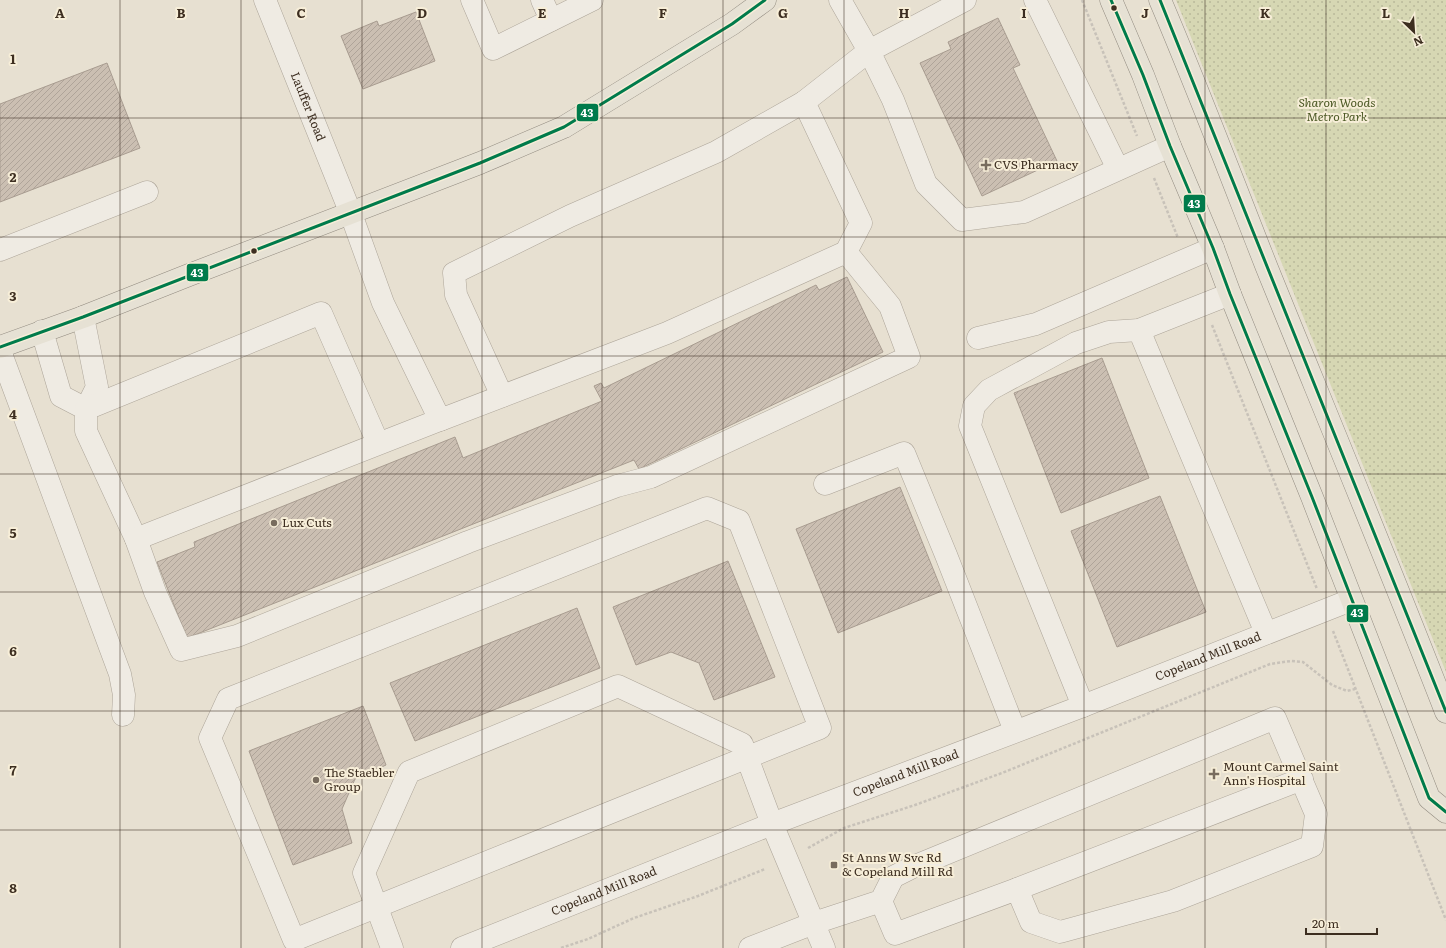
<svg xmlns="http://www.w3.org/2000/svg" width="1446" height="948" viewBox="0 0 1446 948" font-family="Literata,serif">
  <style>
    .park { fill: url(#park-dots) }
    .building { fill: url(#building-hatch); stroke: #a89c90 }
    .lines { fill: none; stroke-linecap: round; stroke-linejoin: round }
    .minor-casing { stroke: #ada599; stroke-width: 23 }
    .major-casing { stroke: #928b80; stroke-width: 23 }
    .path { stroke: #c8c2b9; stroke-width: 2.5; stroke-dasharray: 3 2; stroke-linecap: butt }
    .minor { stroke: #efebe3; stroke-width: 22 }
    .major { stroke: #e6e1d4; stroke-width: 22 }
    .bus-1-casing { stroke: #f7eed8; stroke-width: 6 }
    .bus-1 { stroke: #007b4b; stroke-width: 3 }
    .grid { fill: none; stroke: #3d2e20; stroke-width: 1; stroke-opacity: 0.55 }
    .bus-dot { fill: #3d2e20; stroke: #f7eed8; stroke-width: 1.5 }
    .poi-dot { fill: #786c5e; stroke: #f7eed8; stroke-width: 1.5 }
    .labels { text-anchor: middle; stroke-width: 4; stroke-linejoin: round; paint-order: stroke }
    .park-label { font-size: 12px; font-style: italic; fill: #4d5a26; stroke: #f7eed8 }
    .street-label { font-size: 12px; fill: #3d2e20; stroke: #f7eed8 }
    .poi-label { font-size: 12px; fill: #3d2e20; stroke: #f7eed8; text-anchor: start }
    .grid-label { font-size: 13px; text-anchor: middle; font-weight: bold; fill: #3d2e20; stroke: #f7eed8; stroke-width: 4; stroke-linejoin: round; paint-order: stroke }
    .line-badge { stroke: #f7eed8; stroke-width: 1.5 }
    .badge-label { font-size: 11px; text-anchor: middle; font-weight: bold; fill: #fff }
  </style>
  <defs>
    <pattern id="park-dots" width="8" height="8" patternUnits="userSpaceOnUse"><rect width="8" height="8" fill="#d6d7b3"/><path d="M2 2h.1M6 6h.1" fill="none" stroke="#b9b99a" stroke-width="1.8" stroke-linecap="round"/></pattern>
    <pattern id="building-hatch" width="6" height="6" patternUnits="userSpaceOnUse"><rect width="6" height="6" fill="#cbbfb2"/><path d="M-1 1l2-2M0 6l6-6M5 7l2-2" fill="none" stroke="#afa499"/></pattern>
  </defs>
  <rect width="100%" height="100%" fill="#e7e0d1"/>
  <!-- park -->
  <path class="park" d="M 1176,0 L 1446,0 L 1446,672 Z"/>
  <!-- building -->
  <path class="building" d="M 416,12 L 435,61 L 363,89 L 341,36 L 377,21 L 379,26 Z
    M 998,18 L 1020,65 L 1013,68 L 1057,161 L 982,196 L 920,63 L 951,49 L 948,42 Z
    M 107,63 L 140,148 L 0,202 L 0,104 Z
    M 847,277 L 883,352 L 639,469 L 634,460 L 187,638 L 157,562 L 195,547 L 194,542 L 455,437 L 463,458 L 602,401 L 594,386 L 601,383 L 604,388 L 816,285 L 819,290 Z
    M 1102,358 L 1149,478 L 1061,513 L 1014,393 Z
    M 900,487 L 942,591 L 838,633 L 796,529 Z
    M 1160,496 L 1206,612 L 1117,647 L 1071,531 Z
    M 728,561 L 775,677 L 714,700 L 699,663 L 671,652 L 636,665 L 613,607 Z
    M 577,608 L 600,668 L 415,741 L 390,683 Z
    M 363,706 L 386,765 L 355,779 L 342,809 L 352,843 L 293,865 L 249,751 Z"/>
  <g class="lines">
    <!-- minor casing -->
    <g class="minor-casing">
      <g id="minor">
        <path id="s1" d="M 265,0 L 351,214 L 383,303 L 440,420 L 667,333 L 846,252 L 861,223 L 804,102 L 869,51 L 840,0"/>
        <path d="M 472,0 L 493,49 L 592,0"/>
        <path d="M 542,0 L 551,20"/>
        <path d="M 965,0 L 869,51 L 893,100 L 926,184 L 962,220 L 1024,212 L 1170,146"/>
        <path d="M 1035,0 L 1118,169"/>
        <path d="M 0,250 L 147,192"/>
        <path d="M 83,317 L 97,387 L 86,409 L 86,431 L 136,539"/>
        <path d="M 1139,330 L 1266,633"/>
        <path d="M 42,331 L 61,396 L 86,409"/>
        <path d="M 978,338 L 1036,324 L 1213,248"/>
        <path d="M 0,351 L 120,674 L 124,695 L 123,715"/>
        <path d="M 502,396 L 456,295 L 454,273 L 570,216 L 716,152 L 804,102"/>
        <path d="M 86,409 L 321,313 L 378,443"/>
        <path d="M 442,419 L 136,539 L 155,592 L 181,650 L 237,636 L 468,542 L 617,486 L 651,477 L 909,357 L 890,306 L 846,252"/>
        <path d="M 825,484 L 904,453 L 946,555 L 1015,731"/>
        <path d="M 707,508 L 739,521 L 820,728 L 294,940 L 210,738 L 228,699 Z"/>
        <path d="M 1083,706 L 970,426 L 974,406 L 989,390 L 1076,343 L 1109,332 L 1139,330 L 1230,294"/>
        <path d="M 1017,889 L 1302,779"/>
        <path d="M 392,948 L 364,873 L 409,772 L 618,686 L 742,744 L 772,824 L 824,948"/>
        <path id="s2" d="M 462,948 L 772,824 L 1083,706 L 1351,600"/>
        <path d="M 750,948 L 814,923 L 881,901 L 895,934 L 1017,889 L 1031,922 L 1060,932 L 1173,901 L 1312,846 L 1316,814 L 1275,718 L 913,867 L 893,877 L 881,901"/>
      </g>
    </g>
    <!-- major casing -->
    <g class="major-casing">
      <path id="major" d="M 1111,0 L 1143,75 L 1170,146 L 1213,248 L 1230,294 L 1312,497 L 1429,798 L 1446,812
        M 1160,0 C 1198,89 1232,179 1267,268 C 1327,416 1388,563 1446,712
        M 0,347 L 83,317 L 189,275 L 480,163 L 564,127 L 732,24 L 765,0"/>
    </g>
    <!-- path -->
    <path class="path" d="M 1082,0 L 1137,136
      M 1154,178 L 1178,238
      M 1212,325 L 1317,589
      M 1333,631 L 1446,920
      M 808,848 L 844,828 L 915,805 L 1002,773 L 1270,664 L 1291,661 L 1303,662 L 1332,685 L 1347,691 L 1355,689
      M 561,948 L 588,939 L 634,918 L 698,896 L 765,869"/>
    <!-- minor -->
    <use href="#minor" class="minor"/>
    <!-- major -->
    <use href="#major" class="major"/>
    <!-- bus-1 casing -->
    <g class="bus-1-casing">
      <path id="bus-1" d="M 1111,0 L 1143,75 L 1170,146 L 1213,248 L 1230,294 L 1312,497 L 1429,798 L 1446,812
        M 1160,0 L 1446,712
        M 0,347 L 83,317 L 480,163 L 564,127 L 732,24 L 765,0"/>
    </g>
    <!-- bus-1 -->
    <use href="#bus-1" class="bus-1"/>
  </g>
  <!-- grid -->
  <path class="grid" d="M 120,0 L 120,948M 241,0 L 241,948M 362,0 L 362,948M 482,0 L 482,948M 602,0 L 602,948M 723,0 L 723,948M 844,0 L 844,948M 964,0 L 964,948M 1084,0 L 1084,948M 1205,0 L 1205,948M 1326,0 L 1326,948M 0,118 L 1446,118M 0,237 L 1446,237M 0,356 L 1446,356M 0,474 L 1446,474M 0,592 L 1446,592M 0,711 L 1446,711M 0,830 L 1446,830"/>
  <!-- markers -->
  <g class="bus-dot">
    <circle cx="1114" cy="8" r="3.5"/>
    <circle cx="254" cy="251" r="3.5"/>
  </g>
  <g class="poi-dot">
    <path d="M984 159h4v4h4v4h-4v4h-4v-4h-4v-4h4z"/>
    <circle cx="274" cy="523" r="4"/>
    <path d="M1212 768h4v4h4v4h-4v4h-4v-4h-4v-4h4z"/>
    <circle cx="316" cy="780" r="4"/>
    <rect x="830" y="861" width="8" height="8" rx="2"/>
  </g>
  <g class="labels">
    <!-- park labels -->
    <g class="park-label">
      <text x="1337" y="107">Sharon Woods<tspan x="1337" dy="14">Metro Park</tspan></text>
    </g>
    <!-- street labels -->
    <g class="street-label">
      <text dy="4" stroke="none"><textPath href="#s1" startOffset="115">Lauffer Road</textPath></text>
      <text dy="4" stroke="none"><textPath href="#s2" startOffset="801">Copeland Mill Road</textPath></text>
      <text dy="4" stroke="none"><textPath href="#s2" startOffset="477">Copeland Mill Road</textPath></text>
      <text dy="4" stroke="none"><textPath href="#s2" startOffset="153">Copeland Mill Road</textPath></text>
    </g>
    <!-- poi labels -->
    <g class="poi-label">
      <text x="994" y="169">CVS Pharmacy</text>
      <text x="282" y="527">Lux Cuts</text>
      <text x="1223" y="771">Mount Carmel Saint<tspan x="1223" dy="14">Ann's Hospital</tspan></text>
      <text x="324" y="777">The Staebler<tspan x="324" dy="14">Group</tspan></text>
      <text x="842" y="862">St Anns W Svc Rd<tspan x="842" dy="14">&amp; Copeland Mill Rd</tspan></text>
    </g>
  </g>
  <g class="grid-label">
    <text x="60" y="18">A</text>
    <text x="181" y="18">B</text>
    <text x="301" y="18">C</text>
    <text x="422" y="18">D</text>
    <text x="542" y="18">E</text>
    <text x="663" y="18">F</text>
    <text x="783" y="18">G</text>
    <text x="904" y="18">H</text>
    <text x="1024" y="18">I</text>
    <text x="1145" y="18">J</text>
    <text x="1265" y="18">K</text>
    <text x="1386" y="18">L</text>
    <text x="13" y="64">1</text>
    <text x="13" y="182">2</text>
    <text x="13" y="301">3</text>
    <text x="13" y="419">4</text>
    <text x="13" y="538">5</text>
    <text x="13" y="656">6</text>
    <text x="13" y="775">7</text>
    <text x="13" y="893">8</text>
  </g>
  <g class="line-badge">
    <rect x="576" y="103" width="23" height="19" rx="4" fill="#007b4b"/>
    <rect x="1183" y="194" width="23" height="19" rx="4" fill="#007b4b"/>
    <rect x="186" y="263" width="23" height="19" rx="4" fill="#007b4b"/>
    <rect x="1346" y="604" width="23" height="19" rx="4" fill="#007b4b"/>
  </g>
  <g class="badge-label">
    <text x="587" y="117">43</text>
    <text x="1194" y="208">43</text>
    <text x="197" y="277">43</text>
    <text x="1357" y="617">43</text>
  </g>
  <!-- north arrow -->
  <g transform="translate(1414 32) rotate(155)" stroke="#f7eed8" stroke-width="3" paint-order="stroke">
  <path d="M0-3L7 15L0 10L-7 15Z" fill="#3d2e20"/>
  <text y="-6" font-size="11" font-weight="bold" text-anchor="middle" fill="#3d2e20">N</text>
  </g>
  <!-- scale -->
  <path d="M1306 928v6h71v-6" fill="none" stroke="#3d2e20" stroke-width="2"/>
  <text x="1312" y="928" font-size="12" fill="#3d2e20" stroke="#f7eed8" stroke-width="3" paint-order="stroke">20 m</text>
</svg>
